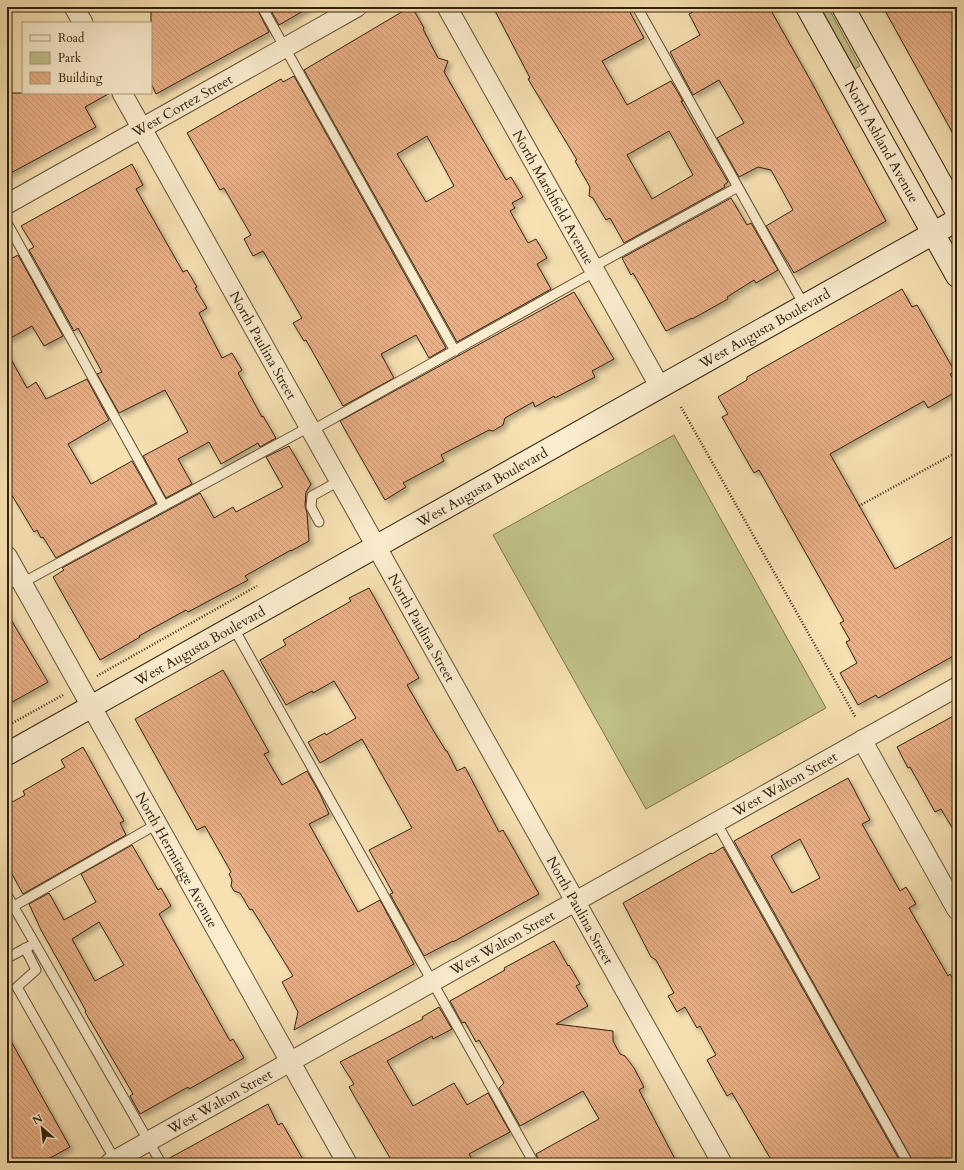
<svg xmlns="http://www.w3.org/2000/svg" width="964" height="1170" viewBox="0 0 964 1170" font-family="Cardo,serif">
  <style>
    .green { fill: #c1c28a; stroke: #7a724b }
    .building { fill: url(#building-back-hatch); stroke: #32210c; fill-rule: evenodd; filter: url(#shadow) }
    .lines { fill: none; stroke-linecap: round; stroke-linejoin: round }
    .lane-casing { stroke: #635136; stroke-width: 11 }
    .street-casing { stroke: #635136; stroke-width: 21 }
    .secondary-casing { stroke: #32210c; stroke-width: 24 }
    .path { stroke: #32210c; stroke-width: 2.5; stroke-dasharray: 1 2; stroke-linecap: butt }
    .lane { stroke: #faecce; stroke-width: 9 }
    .street { stroke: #faecce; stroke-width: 19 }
    .secondary { stroke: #faecce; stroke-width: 22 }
    .labels { text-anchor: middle; stroke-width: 3; stroke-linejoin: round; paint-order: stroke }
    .street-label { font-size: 14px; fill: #32210c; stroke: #faecce }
  </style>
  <defs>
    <pattern id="building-back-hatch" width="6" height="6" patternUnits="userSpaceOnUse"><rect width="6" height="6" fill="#e9af86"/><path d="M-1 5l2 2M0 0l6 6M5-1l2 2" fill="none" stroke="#c89672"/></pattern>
    <filter id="shadow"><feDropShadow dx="3.5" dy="3.5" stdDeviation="2" flood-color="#0004"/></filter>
  </defs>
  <rect width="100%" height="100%" fill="#f7e1b3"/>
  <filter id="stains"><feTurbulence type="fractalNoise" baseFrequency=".005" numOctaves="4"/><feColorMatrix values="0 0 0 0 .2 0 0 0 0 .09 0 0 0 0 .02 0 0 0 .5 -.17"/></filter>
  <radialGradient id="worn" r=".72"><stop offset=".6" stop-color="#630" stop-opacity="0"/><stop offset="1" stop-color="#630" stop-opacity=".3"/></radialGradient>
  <!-- green -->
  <path class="green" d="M 820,7 L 828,7 L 860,66 L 855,69 Z
    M 674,435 L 826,708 L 646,809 L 493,535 Z"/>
  <!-- building -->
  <path class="building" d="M 151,7 L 256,7 L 269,32 L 156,94 L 151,83 Z
    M 269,7 L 310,7 L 279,25 Z
    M 410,7 L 412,7 L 424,28 L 423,29 L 438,58 L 448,61 L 444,72 L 506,180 L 511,177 L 523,197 L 512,203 L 515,208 L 510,211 L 528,243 L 536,239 L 547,258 L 537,264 L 551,289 L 457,342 L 304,70 ZM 427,136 L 454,186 L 426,202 L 397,154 Z
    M 493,7 L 627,7 L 644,38 L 602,61 L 627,105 L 671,81 L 683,101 L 681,101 L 728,182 L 724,185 L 725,187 L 624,243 L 610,218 L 606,220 L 593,198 L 589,196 L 590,187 L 575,161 L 577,160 L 528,79 L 530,78 ZM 669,131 L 693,175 L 652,199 L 627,155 Z
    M 702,7 L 769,7 L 812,83 L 886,221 L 794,273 L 766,226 L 793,210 L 771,170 L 758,167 L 739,177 L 717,138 L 744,123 L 719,80 L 693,95 L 670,52 L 700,35 L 689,14 Z
    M 883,7 L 957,7 L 957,141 L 930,92 Z
    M 294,76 L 446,348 L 429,358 L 416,335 L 381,354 L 394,378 L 343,406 L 306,340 L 304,341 L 293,323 L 302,318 L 263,251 L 253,256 L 244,239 L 251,235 L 224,188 L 220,190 L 187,133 L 281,79 L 283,82 Z
    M 7,93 L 110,93 L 85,107 L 96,127 L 7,175 Z
    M 132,164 L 143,185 L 136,189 L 183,272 L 187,270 L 197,287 L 195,288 L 207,308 L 199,313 L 210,335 L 222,358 L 232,353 L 242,370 L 238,373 L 262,417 L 263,416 L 276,438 L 260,447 L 258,443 L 221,464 L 209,442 L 178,459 L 192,484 L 166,498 L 143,456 L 188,432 L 165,390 L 119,413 L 97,374 L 102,372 L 78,328 L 74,331 L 29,250 L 34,247 L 21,226 Z
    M 731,198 L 747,225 L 751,223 L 778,270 L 756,283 L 754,280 L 727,297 L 728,299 L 692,319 L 692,318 L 666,331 L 633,273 L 631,275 L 622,258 Z
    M 18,255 L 63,336 L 44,346 L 32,326 L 7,340 L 7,261 Z
    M 902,289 L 912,307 L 917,305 L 955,372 L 950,374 L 957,386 L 957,391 L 928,408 L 924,401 L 830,454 L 895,569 L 957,534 L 957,654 L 878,698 L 876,695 L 858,705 L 840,673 L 857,663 L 846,642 L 850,640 L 840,623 L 844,621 L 759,470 L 754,473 L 722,417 L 728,414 L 718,397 L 747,380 L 747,377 Z
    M 574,292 L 614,359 L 592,371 L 595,377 L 555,398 L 554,396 L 535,407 L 533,402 L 505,418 L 503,425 L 493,431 L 489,430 L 441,455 L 444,461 L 403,483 L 406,487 L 385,500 L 340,421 Z
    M 7,352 L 27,388 L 36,382 L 46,399 L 87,379 L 109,420 L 68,444 L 91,484 L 132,461 L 156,503 L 56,558 L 43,537 L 41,538 L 37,530 L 34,532 L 7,487 Z
    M 289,446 L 311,484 L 306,492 L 305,506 L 307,513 L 309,541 L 291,551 L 291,550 L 245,576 L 248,580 L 188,612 L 186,610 L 139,636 L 140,637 L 100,660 L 53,577 L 64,570 L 62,568 L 200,493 L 214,518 L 233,507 L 236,512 L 283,487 L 266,457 Z
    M 369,588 L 419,678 L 407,685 L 433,730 L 446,751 L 447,751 L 457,771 L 465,767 L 499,832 L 503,830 L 539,894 L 453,942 L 453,941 L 424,956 L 390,894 L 393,893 L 369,850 L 412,828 L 362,739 L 320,763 L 308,742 L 325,733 L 326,735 L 356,718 L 334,681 L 313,693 L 312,691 L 286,705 L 260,660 L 286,645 L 283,640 L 351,601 L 349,598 Z
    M 7,613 L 48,682 L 7,705 Z
    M 223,670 L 269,752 L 264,754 L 282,785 L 307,771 L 319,792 L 329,814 L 309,824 L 358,912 L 380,900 L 414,964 L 294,1030 L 298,1012 L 282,982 L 293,976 L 252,909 L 250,910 L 240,893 L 234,891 L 231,886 L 232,880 L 229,874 L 231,872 L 205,826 L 197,830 L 135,719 Z
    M 957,714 L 957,836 L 941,809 L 935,812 L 910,767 L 908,768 L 897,747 Z
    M 83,747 L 124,821 L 120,823 L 126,835 L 23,894 L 7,865 L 7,805 L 25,795 L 23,791 L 65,767 L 61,760 Z
    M 848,778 L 870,820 L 862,824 L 900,891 L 906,887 L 916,904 L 909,908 L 948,976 L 950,974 L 957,985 L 957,1163 L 914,1163 L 734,841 ZM 800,839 L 820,878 L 792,893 L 771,856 Z
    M 132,845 L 158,890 L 161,888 L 171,906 L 159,914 L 230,1041 L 233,1039 L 244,1058 L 189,1089 L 188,1087 L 140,1114 L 130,1096 L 133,1094 L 85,1012 L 86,1011 L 64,971 L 41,930 L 29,904 L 49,893 L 64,920 L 96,902 L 81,874 ZM 99,922 L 124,965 L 95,981 L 72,939 Z
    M 723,847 L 901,1163 L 773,1163 L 732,1093 L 727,1096 L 707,1060 L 716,1055 L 700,1026 L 697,1028 L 685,1007 L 677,1012 L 668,996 L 674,993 L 656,960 L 651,957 L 623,903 L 711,853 L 712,854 Z
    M 554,941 L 568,966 L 569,965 L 580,984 L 576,986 L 588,1006 L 556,1024 L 613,1031 L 613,1041 L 620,1054 L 625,1056 L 634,1068 L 644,1087 L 639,1090 L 677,1163 L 540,1163 L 536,1154 L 599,1119 L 583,1091 L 520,1126 L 499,1088 L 504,1083 L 479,1040 L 476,1042 L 465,1022 L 462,1023 L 450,1001 L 505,970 L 504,968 Z
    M 439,1007 L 452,1029 L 433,1039 L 432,1036 L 387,1061 L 413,1106 L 454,1083 L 467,1105 L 488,1093 L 510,1132 L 469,1154 L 474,1163 L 393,1163 L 349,1087 L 354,1084 L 340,1062 L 423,1019 L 422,1017 Z
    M 7,1034 L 70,1147 L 41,1163 L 11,1163 L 7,1156 Z
    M 268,1104 L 278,1125 L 282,1123 L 305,1163 L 167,1163 L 166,1160 Z"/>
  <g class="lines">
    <!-- lane casing -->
    <g class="lane-casing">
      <path id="lane" d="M 262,7 L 455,351
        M 637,7 L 804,305
        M 7,223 L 164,506
        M 593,267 L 738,187
        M 311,431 L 596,271
        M 319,522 L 311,507 L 312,496 L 339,481
        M 22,583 L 309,427
        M 7,585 L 19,578
        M 233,627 L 534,1163
        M 716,822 L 908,1163
        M 7,895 L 161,1163
        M 7,910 L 157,824
        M 25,948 L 36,970 L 17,987 L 115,1160
        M 7,958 L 30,946"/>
    </g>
    <!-- street casing -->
    <g class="street-casing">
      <g id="street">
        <path d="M 74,7 L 83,23"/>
        <path id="s1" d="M 447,7 L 660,387"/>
        <path id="s2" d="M 122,93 L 722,1163"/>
        <path id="s3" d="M 7,204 L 357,7"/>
        <path id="s4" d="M 7,556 L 347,1163"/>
        <path d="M 862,740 L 957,910"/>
        <path id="s5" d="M 110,1163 L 957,687"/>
      </g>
    </g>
    <!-- secondary casing -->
    <g class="secondary-casing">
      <g id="secondary">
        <path id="s6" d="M 807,7 L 957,276"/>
        <path d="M 843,7 L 957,212"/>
        <path id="s7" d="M 7,754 L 957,220"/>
      </g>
    </g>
    <!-- path -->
    <path class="path" d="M 681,407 L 856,718
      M 859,506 L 957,452
      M 97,676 L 257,586
      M 7,726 L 63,695"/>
    <!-- lane -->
    <use href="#lane" class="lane"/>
    <!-- street -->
    <use href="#street" class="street"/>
    <!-- secondary -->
    <use href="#secondary" class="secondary"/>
  </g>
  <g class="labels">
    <!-- street labels -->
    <g class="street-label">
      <text dy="5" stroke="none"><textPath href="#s3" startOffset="201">West Cortez Street</textPath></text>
      <text dy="5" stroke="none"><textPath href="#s6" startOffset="154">North Ashland Avenue</textPath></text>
      <text dy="5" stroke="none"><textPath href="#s1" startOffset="218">North Marshfield Avenue</textPath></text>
      <text dy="5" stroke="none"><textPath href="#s7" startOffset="869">West Augusta Boulevard</textPath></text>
      <text dy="5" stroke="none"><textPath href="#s2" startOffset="289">North Paulina Street</textPath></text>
      <text dy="5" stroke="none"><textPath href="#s7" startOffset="545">West Augusta Boulevard</textPath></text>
      <text dy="5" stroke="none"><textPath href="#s2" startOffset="613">North Paulina Street</textPath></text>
      <text dy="5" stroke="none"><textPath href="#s7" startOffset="221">West Augusta Boulevard</textPath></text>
      <text dy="5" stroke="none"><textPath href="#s5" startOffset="774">West Walton Street</textPath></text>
      <text dy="5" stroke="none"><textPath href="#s4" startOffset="348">North Hermitage Avenue</textPath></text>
      <text dy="5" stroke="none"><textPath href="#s2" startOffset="937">North Paulina Street</textPath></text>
      <text dy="5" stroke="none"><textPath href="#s5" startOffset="450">West Walton Street</textPath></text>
      <text dy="5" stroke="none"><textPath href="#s5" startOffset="126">West Walton Street</textPath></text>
    </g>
  </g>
  <!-- margin -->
  <rect width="964" height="1170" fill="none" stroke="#f7e1b3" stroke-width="24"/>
  <rect x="8" y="8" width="948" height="1154" fill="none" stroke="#32210c" stroke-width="2"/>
  <rect x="12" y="12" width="940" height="1146" fill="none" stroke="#32210c"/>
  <!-- legend -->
  <rect x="22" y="22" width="130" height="72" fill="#faecce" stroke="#aa9b80"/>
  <rect x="30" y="35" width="20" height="6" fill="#faecce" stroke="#aa9b80"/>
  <text x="58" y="42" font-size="12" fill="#32210c">Road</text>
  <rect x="30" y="52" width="20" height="12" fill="#c1c28a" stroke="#aa9b80"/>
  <text x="58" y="62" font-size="12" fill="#32210c">Park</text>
  <rect x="30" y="72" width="20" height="12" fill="url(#building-back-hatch)" stroke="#aa9b80"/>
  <text x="58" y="82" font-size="12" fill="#32210c">Building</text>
  <!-- north arrow -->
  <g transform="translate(42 1128) rotate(332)" stroke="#faecce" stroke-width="3" paint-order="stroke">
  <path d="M0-3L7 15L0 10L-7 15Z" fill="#32210c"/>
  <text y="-6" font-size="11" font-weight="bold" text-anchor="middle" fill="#32210c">N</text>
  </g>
  <rect width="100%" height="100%" filter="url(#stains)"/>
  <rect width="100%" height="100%" fill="url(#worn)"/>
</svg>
